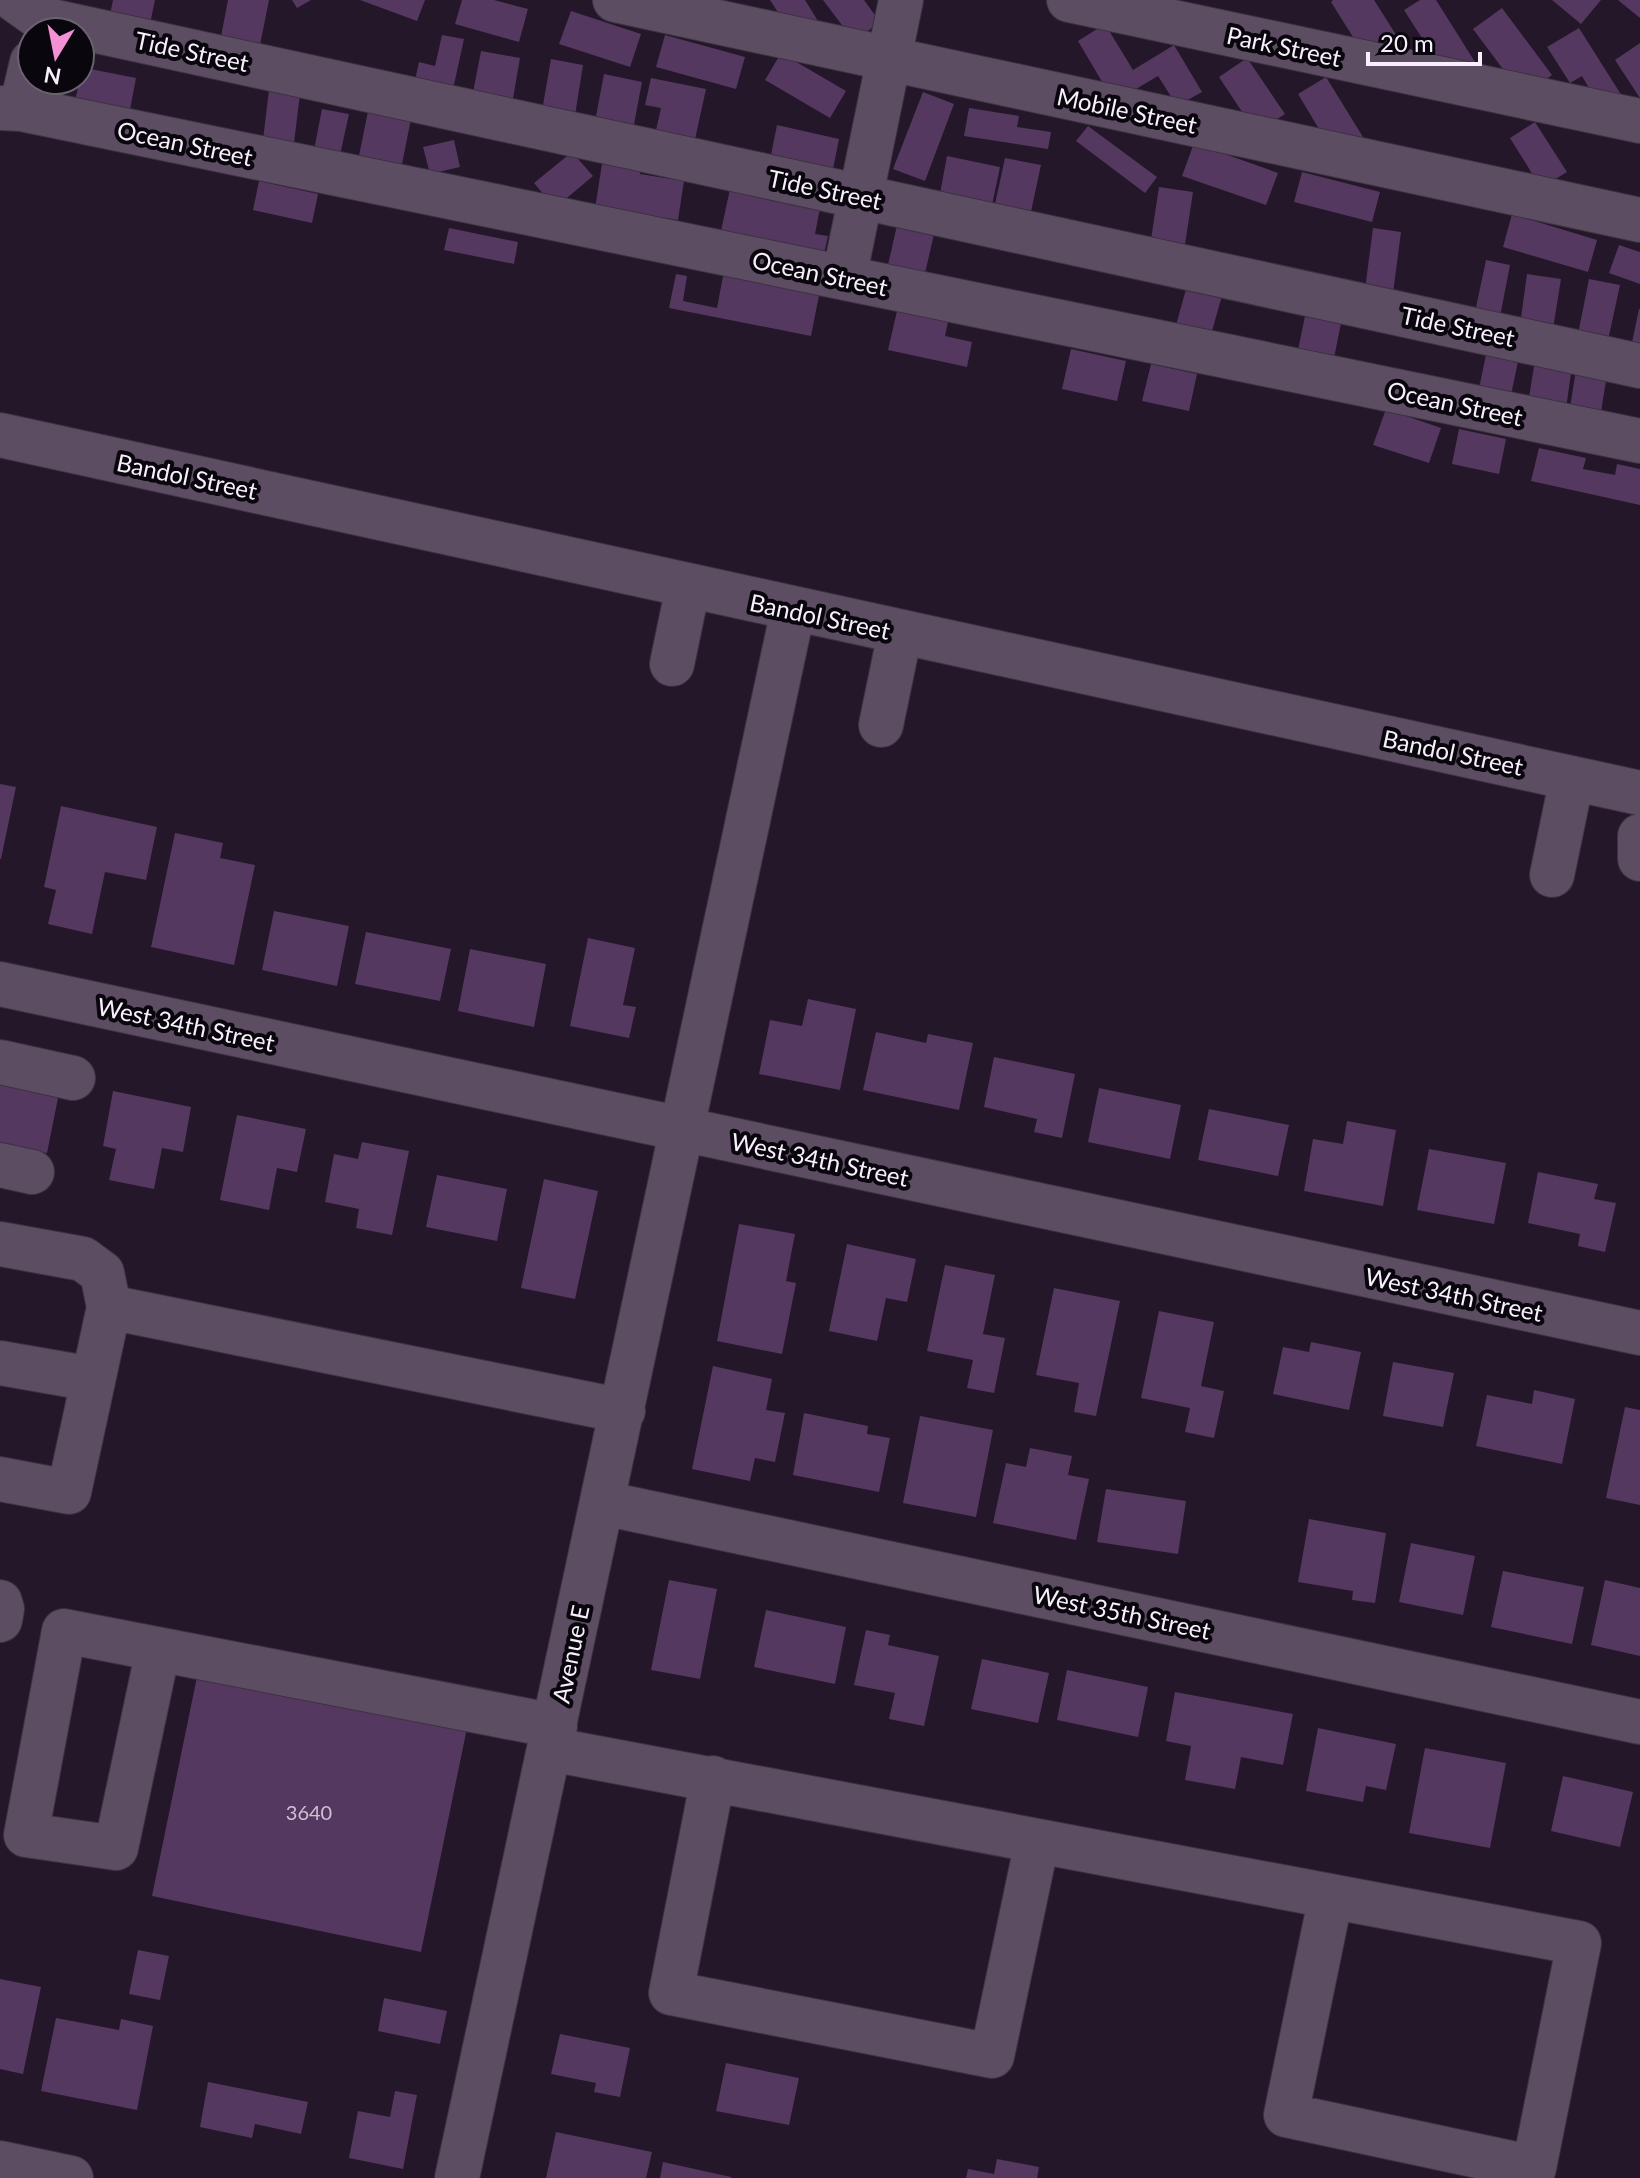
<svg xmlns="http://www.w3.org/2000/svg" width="1640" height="2178" font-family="Lato,sans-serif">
  <rect width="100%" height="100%" fill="#241729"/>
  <path fill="#54385f" d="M113,0h42l-8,38 -40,-8z
    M228,0h41l-11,55 -39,-8z
    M292,0h19l-14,8z
    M360,0h65l-8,21z
    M462,0h32l34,9 -9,33 -64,-18z
    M770,0h35l13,21 -25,15z
    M823,0h41l16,22 -26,19z
    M1333,0h41l26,41 -32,20 -37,-59z
    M1420,0h16l39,62 -27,17 -44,-69z
    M1552,0h49l-20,24z
    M1618,0h22v18z
    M1502,8l50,67 -29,21 -50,-67z
    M571,11l70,23 -11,33 -71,-23z
    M1105,24l28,46 41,-25 28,47 -25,14 -19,-30 -44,26 -36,-61z
    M1579,28l43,68 -21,13 -19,-33 -12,7 -23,-36z
    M442,35l22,4 -14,64 -38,-9 7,-32 16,4z
    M665,35l80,22 -9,32 -80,-22z
    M1640,43v55l-25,-38z
    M481,51l39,7 -10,58 -40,-8z
    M781,53l65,38 -16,27 -65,-38z
    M1247,58l38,56 -29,19 -37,-56z
    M551,59l32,6 -10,63 -33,-6z
    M80,67l56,11 -7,37 -55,-11 5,-20 -12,-4h13z
    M604,74l38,8 -11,58 -38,-8z
    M1326,77l37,60 -29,17 -36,-60z
    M651,78l55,11 -14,64 -39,-9 8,-36 -16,-3z
    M269,90l31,4 -7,57 -31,-3z
    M923,92l31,12 -29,77 -32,-12z
    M969,108l50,8 -2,11 34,5 -3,17 -84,-13z
    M322,109l27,5 -9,41 -26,-5z
    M368,111l43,8 -11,55 -43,-8z
    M1535,122l32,50 -26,16 -31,-50z
    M777,125l62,14 -6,30 -62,-14z
    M1088,126l69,51 -12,16 -69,-52z
    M454,140l6,27 -30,7 -7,-27z
    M1194,143l84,30 -12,32 -84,-29z
    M572,152l21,24 -38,32 -21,-25z
    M947,156l53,11 -9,43 -52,-11z
    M1005,158l36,7 -12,56 -36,-8z
    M602,164l38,6v4l44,7 -6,39 -50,-8 -34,3z
    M1302,172l78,20 -8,30 -78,-20z
    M259,181l59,13 -6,29 -59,-13z
    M1159,187l34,5 -9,59 -34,-5z
    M730,189l90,19 -5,26 13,2 -6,26 -103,-22z
    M1512,214l85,26 -9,32 -85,-25z
    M898,221l37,9 -13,56 -37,-8z
    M449,228l69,14 -4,22 -70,-14z
    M1373,228l28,4 -9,69 -28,-4z
    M1619,245l21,7v32l-31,-11z
    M1486,260l24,5 -11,57 -25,-5z
    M724,271l96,19 -9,46 -142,-28 7,-34 11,2 -4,25 34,7z
    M1527,274l34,5 -8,50 -33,-4z
    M1589,279l31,6 -13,60 -30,-6z
    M1188,282l35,10 -15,53 -35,-9z
    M1639,309h1v45l-10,-2z
    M897,311l51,11 -3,14 27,6 -5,25 -79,-17z
    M1306,311l36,7 -10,50 -36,-8z
    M1071,349l55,12 -9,40 -55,-12z
    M1487,350l32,7 -11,52 -32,-6z
    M1535,360l37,6 -8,57 -38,-7z
    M1151,364l46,10 -8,37 -47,-10z
    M1576,370l31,5 -8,49 -31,-4z
    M1386,409l55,19 -12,35 -56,-18z
    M1459,429l47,10 -7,35 -47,-10z
    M1539,448l47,10 -3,11 32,6 2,-11 23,5v36l-109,-24z
    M0,784l16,3 -15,72h-1z
    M61,806l96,21 -11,53 -41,-8 -13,62 -44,-10 8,-34 -12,-3z
    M175,833l48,10 -3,15 35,7 -21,100 -83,-18z
    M274,911l75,15 -12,60 -75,-16z
    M366,932l85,17 -11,52 -85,-17z
    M588,938l47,10 -12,57 13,2 -7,31 -59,-12z
    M470,949l76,15 -12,63 -76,-16z
    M808,999l48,10 -16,81 -81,-16 11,-54 32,6z
    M876,1032l50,11 2,-9 45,9 -14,67 -96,-20z
    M994,1057l81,17 -13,64 -28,-6 3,-13 -53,-12z
    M0,1082l59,11 -12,60 -47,-9z
    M1099,1088l82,17 -11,54 -82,-17z
    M113,1091l78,16 -8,45 -21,-4 -8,41 -45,-9 7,-31 -13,-3z
    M1209,1109l80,16 -11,51 -80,-16z
    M237,1115l69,14 -9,43 -20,-4 -8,42 -49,-10z
    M1347,1121l49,9 -13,76 -79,-15 9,-52 30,5z
    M362,1142l47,9 -17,84 -36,-7 3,-19 -34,-7 9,-48 24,5z
    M1429,1149l77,14 -12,61 -77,-14z
    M1538,1172l60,12 -4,15 22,4 -11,49 -27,-6 2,-12 -52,-11z
    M437,1175l70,14 -10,52 -71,-14z
    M544,1179l54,12 -23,108 -54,-11z
    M739,1224l56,10 -9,47 10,2 -14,71 -65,-13z
    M847,1244l69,15 -9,43 -21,-4 -9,43 -48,-10z
    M945,1265l50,10 -12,59 22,4 -11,55 -27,-5 6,-28 -46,-9z
    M1054,1288l66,13 -24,115 -22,-4 5,-29 -43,-8z
    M1159,1311l55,11 -13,64 23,5 -10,47 -29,-6 5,-24 -49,-10z
    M1311,1342l50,10 -12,58 -76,-16 10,-47 26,5z
    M1393,1362l61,11 -11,54 -60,-11z
    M713,1366l59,13 -6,31 19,3 -10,49 -20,-4 -5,23 -58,-12z
    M1534,1390l41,9 -13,65 -86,-18 11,-51 45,9z
    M1625,1407l15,3v95l-34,-7z
    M804,1413l64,13 -1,8 23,4 -11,54 -86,-17z
    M920,1416l73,14 -17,87 -73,-14z
    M1030,1448l42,8 -4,19 21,4 -13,61 -83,-17 13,-60 20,4z
    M1106,1489l80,12 -8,53 -81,-12z
    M1309,1519l77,14 -11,70 -23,-3 1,-9 -55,-9z
    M1411,1543l64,13 -12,59 -64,-13z
    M1503,1571l81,16 -12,57 -81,-17z
    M669,1580l48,9 -17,90 -49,-9z
    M1605,1580l35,8v68l-49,-11z
    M766,1610l80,17 -11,57 -81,-17z
    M866,1630l24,5 -2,10 51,11 -15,70 -35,-7 6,-26 -41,-8z
    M982,1659l67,14 -11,50 -67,-14z
    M1067,1670l81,17 -10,50 -81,-17z
    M198,1672l269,56 -46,224 -269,-56z
    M1175,1692l118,22 -10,51 -42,-8 -6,32 -50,-9 6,-34 -25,-5z
    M1318,1728l78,16 -10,46 -20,-4 -3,16 -57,-11z
    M1425,1748l81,15 -16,85 -81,-15z
    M1563,1776l70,16 -13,55 -69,-16z
    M138,1950l31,6 -9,44 -31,-6z
    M0,1979l41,8 -18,87 -23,-5z
    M384,1998l63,13 -7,33 -62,-13z
    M56,2018l63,12 2,-11 32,7 -16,84 -96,-19z
    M560,2034l70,14 -10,49 -26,-5 2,-9 -45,-9z
    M726,2063l73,15 -10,47 -73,-14z
    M208,2082l100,20 -7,32 -46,-10 -3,14 -52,-11z
    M395,2091l22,4 -14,74 -54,-11 9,-47 32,6z
    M556,2132l96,20 -6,26h-100z
    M997,2159l42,8 -2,11h-71l2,-9 26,5z
    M663,2162l68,15v1h-71z"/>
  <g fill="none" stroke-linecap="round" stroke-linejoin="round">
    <defs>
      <path id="minor" d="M15,0l27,19 1598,347
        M615,0l1025,220
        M1069,0l571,121
        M0,108l21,1 1619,332
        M21,109l11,-47
        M844,278l57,-278
        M0,435l1640,358
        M672,664l16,-77
        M881,725l19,-92
        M1640,836v23
        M1552,875l20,-97
        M0,984l1640,349
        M0,1062l73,16
        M0,1165l32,7
        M0,1244l83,15 19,14 7,34 -40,185 -69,-13
        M109,1307l514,104
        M0,1363l92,16
        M603,1503l1037,219
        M0,1602l2,7 -2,11
        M158,1650l-42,198 -90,-13 38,-204 491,95
        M550,1749l1029,194 -45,225 -248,-53 45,-219
        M713,1778l-42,215 321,63 45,-214
        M0,2163l71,15
        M457,2178l336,-1568"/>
    </defs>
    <use href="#minor" stroke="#3c3241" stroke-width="46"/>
    <use href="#minor" stroke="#5c4d62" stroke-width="44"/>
  </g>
  <g text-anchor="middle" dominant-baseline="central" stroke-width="8" stroke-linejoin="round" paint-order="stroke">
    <g font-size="20" fill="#cfc1d5">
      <text x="309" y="1812">3640</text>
    </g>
    <g font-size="24" fill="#f8effc" stroke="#0a060d">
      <text transform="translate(1284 46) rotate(12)">Park Street</text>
      <text transform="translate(192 51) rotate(12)">Tide Street</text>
      <text transform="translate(1127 110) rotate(12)">Mobile Street</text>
      <text transform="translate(185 143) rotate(12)">Ocean Street</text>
      <text transform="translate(825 189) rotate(12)">Tide Street</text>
      <text transform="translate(820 273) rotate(12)">Ocean Street</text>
      <text transform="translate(1458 326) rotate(12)">Tide Street</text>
      <text transform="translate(1455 403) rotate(12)">Ocean Street</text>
      <text transform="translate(187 476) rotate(12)">Bandol Street</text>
      <text transform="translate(820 616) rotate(12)">Bandol Street</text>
      <text transform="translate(1453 752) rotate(12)">Bandol Street</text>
      <text transform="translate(186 1024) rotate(12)">West 34th Street</text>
      <text transform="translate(820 1159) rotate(12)">West 34th Street</text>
      <text transform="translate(1454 1294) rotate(12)">West 34th Street</text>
      <text transform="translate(1122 1612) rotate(12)">West 35th Street</text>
      <text transform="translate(570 1654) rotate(-78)">Avenue E</text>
    </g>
  </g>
  <g transform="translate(56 56) rotate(190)"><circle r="38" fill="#0a060d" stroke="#69636d" stroke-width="2"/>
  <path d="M0-6L14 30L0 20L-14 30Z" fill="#f491d4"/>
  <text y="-12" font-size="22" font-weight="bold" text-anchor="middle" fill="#f8effc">N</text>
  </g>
  <path d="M1368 52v12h112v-12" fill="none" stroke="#f8effc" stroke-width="4"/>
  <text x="1380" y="52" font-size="24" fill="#f8effc" stroke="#0a060d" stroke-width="6" paint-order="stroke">20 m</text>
</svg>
